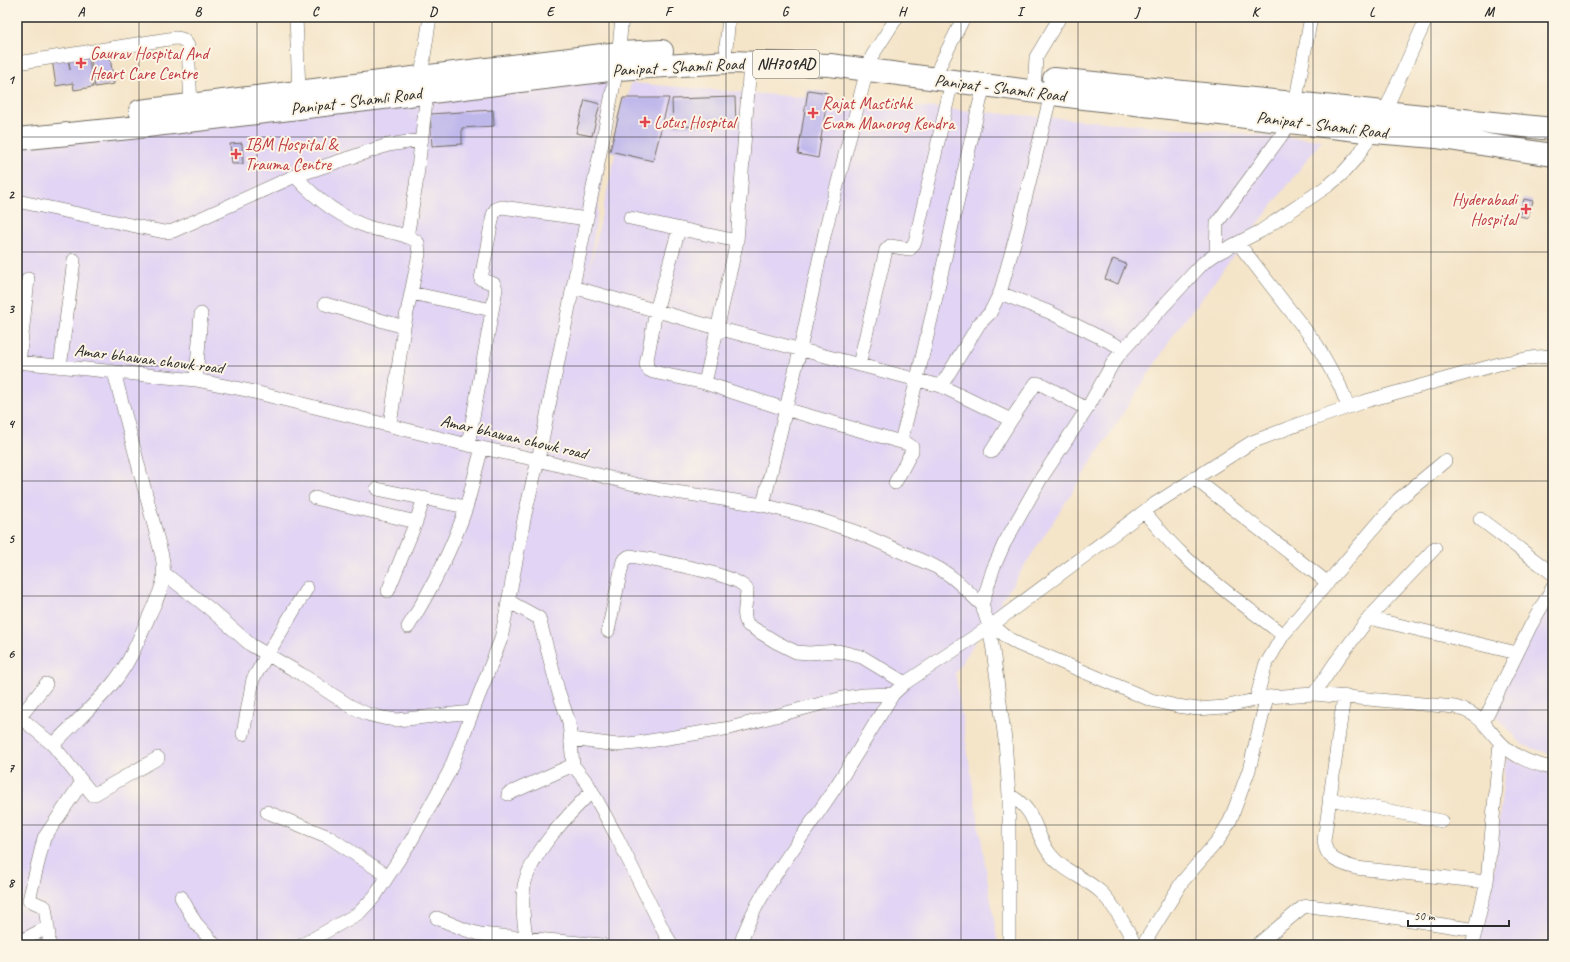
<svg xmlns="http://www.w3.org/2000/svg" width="1570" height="962" font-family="Caveat,sans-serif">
  <rect width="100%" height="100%" fill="#fcf5e5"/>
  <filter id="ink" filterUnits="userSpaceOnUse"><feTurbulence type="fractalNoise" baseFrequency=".025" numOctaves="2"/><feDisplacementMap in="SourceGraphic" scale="8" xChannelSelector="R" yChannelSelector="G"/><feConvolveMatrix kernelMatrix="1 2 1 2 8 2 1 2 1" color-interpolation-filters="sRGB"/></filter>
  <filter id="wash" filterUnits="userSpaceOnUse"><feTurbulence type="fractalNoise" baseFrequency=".012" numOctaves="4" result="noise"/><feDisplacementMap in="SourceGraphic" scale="16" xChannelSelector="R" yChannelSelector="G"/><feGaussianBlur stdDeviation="0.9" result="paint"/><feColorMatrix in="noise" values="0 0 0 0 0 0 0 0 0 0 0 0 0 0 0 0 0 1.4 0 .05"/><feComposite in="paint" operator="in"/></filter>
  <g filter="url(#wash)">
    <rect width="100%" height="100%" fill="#f4e4c8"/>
    <path fill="#e1d4f4" d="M617,69l-28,204 42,-190 691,57 -147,193 -220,340 43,272h-981v-808z
      M1553,595v160l-30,-10 -31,-34z
      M1506,758l47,15v172h-89l27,-53z"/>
    <g id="blocks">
      <path fill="#bfb8eb" d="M109,50l5,34 -19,3 -5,-34z
        M88,53l5,34 -19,3 -1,-7 -17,3 -4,-27 16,-3 2,14 -2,-14z
        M808,90l20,3 -10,65 -20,-4z
        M735,97l1,28 -63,2 -1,-28z
        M623,98h46l-16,63 -43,-10z
        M585,100l15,4 -8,32 -16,-3z
        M493,110l1,16 -32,2v16l-30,2 -2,-32z
        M242,143l1,21h-11l-2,-20z
        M1524,199l9,2 -5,17 -8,-2z
        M1113,259l13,5 -8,20 -13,-5z"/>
    </g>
  </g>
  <g filter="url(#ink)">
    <use href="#blocks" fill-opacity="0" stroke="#716c62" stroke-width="1"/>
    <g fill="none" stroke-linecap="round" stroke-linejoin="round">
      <defs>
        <path id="minor" d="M296,17l3,74
          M726,48l3,-31
          M17,63l158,-25c7,0 10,2 13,8l3,59
          M935,79l5,-14 24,-48
          M1034,92l2,-35 24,-40
          M295,176c21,23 46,42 76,52 13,4 38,5 47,15l1,11 -15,73 -14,98
          M17,201l147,31 9,-1 122,-55 93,-31 34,-5
          M630,218l107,23
          M679,229l-23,82 -10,54 3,5 4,2 52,11 80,26 123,35 4,3v4l-17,32
          M407,237l9,-52 11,-92 -6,-17 9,-59
          M1238,243l79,102 23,41 8,21
          M1216,254l1,-31 75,-102 19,-104
          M573,287l144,41 224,58 70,34
          M411,293l81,17
          M1000,293l49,19 75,37
          M325,304l79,23
          M17,362l179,18 50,10 222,55 70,15 96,24 28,6 101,15 51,13 42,14 78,34c19,9 33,25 48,39
          M19,363l9,-84
          M859,365l27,-115 4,-4 20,3 5,-7 37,-161
          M60,367l14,-107
          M196,380l5,-66
          M705,383l32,-142 13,-178
          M941,386l38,-62 11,-11 10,-20 16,-57 35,-142
          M901,441c32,-117 54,-237 83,-356
          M468,445l28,-156 -2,-5 -13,-5 12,-64 3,-6 6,-2 85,12
          M991,452l20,-32 25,-37 5,1 46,25
          M1194,478l134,105
          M377,489l89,18
          M315,498l101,24
          M763,505l37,-155 25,-118 42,-162 5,-14 25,-39
          M1144,512c12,13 23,28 37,41 31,30 67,55 102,82
          M1480,519l73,55
          M165,574l45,35 41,36 50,29 49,32 17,8 16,4 14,2 75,-8
          M388,591l28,-69 8,-24
          M508,601l31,17 19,72 11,32 4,43 15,19 29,53 47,95 8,13
          M1369,618l148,35
          M992,625l16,13 10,6 133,56 26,6 21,3 26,-2 43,-10 47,-3 141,13c33,9 32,27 55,44 13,10 28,13 43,18
          M408,627c23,-37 44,-78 58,-119 6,-20 10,-40 16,-60
          M608,631l15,-70 5,-4 3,-1c20,4 110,18 116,34 0,12 -6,25 1,35l28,17 20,10 13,1 29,-2 24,6 43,26
          M1314,694l21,-31 34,-45 66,-70
          M1344,696l-20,145c2,19 16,22 32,27l131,14
          M1256,700l9,-34 18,-31 115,-135 47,-39
          M17,713l3,4 33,28 40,50 65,-37
          M17,721l29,-37
          M1484,721l47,-96 22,-38
          M243,734l10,-55 54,-91
          M571,739l46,6 20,-2 93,-15 113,-30 21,-3 29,-1
          M53,745c20,-21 43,-41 61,-63 16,-20 26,-45 36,-68 10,-22 17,-32 12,-58l-48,-184
          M508,794l65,-29
          M1009,795c29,15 24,37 41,59 14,18 36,24 52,39 13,14 25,35 33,52
          M1329,799l113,22
          M267,812l62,25 59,39
          M181,897l14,25 20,23
          M437,918l29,12 14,4 122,11
          M17,943l31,-16
          M49,945v-9l-4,-29 -16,-7 15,-62 38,-56
          M302,945l57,-32 16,-17 36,-55 38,-69 52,-133 24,-125 13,-54 79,-391 5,-52
          M529,945c-6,-15 -8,-48 -4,-63 9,-32 44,-68 67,-91
          M740,945c16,-51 51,-91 80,-135 26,-37 49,-77 73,-116l12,-11 87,-58 158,-118 102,-65 50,-19 64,-22 133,-37 38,-7 16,-1
          M1009,945v-150l-4,-55 -12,-90 -4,-23 -7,-22 11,-36 11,-25 36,-64 47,-71 27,-48 10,-12 79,-86 13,-9 45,-23 68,-46 12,-10 17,-19 26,-43 43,-96
          M1143,945l39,-63 37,-43 11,-18 19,-51 18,-73
          M1257,945l46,-38 6,-1 57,7 110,17
          M1472,945l15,-63 13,-139"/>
        <path id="trunk" d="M1054,79l499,50
          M140,111l479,-58 43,-2
          M17,139l113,-11 278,-33 209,-26 112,-7 101,3 246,32 298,35 62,5 117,18"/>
      </defs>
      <use href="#minor" stroke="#716c62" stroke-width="14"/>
      <use href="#trunk" stroke="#716c62" stroke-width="24"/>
      <use href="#minor" stroke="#fff" stroke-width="13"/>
      <use href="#trunk" stroke="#fff" stroke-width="22"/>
    </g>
  </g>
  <path fill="none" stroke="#2b2b2b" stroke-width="1" stroke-opacity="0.55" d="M139,17v928M257,17v928M374,17v928M492,17v928M609,17v928M726,17v928M844,17v928M961,17v928M1078,17v928M1196,17v928M1313,17v928M1431,17v928M17,137h1536M17,252h1536M17,366h1536M17,481h1536M17,596h1536M17,710h1536M17,825h1536"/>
  <g fill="#e0444e" stroke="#fcf5e5" stroke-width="1.5">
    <path d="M79 57h4v4h4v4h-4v4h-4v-4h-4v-4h4z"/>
    <path d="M811 107h4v4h4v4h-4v4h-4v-4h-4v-4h4z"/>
    <path d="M643 116h4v4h4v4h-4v4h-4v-4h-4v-4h4z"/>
    <path d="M234 148h4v4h4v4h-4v4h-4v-4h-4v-4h4z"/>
    <path d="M1524 203h4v4h4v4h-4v4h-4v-4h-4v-4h4z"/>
  </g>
  <g text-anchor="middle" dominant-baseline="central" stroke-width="4" stroke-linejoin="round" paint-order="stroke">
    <rect fill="#fcf5e5" stroke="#6a6863" stroke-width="1" x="753" y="50" width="66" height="28" rx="3"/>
    <g font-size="16" font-weight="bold" fill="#2b2b2b">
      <text x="786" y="64">NH709AD</text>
    </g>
    <g font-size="17" fill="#be3a42" stroke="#fcf5e5" text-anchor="start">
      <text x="90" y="53">Gaurav Hospital And<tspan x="90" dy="20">Heart Care Centre</tspan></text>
      <text x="822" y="103">Rajat Mastishk<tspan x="822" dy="20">Evam Manorog Kendra</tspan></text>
      <text x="654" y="122">Lotus Hospital</text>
      <text x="245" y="144">IBM Hospital &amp;<tspan x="245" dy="20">Trauma Centre</tspan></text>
      <text x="1517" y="199" text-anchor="end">Hyderabadi<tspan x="1517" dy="20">Hospital</tspan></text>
    </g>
    <g font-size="17" fill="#2b2b2b" stroke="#fcf5e5">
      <text transform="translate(678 67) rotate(-3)">Panipat - Shamli Road</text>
      <text transform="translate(1000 88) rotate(7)">Panipat - Shamli Road</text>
      <text transform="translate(356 101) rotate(-7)">Panipat - Shamli Road</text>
      <text transform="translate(1322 125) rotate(7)">Panipat - Shamli Road</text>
      <text transform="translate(149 359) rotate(7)">Amar bhawan chowk road</text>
      <text transform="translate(514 437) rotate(13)">Amar bhawan chowk road</text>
    </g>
  </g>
  <rect width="1570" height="962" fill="none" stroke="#fcf5e5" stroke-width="44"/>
  <path d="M1408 920v6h101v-6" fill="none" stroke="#2b2b2b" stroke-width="2"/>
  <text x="1414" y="920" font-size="12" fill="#2b2b2b" stroke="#fcf5e5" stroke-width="3" paint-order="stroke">50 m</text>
  <rect x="22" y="22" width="1526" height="918" fill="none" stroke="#2b2b2b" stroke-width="1.5"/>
  <g font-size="13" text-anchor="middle" font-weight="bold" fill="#2b2b2b">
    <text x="81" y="16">A</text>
    <text x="198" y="16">B</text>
    <text x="315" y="16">C</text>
    <text x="433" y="16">D</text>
    <text x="550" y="16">E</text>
    <text x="668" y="16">F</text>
    <text x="785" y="16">G</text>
    <text x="902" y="16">H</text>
    <text x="1020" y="16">I</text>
    <text x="1137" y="16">J</text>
    <text x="1255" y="16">K</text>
    <text x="1372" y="16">L</text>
    <text x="1489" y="16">M</text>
    <text x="11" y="84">1</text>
    <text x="11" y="199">2</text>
    <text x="11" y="313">3</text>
    <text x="11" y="428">4</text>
    <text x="11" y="543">5</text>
    <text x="11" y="658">6</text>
    <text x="11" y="772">7</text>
    <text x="11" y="887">8</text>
  </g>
</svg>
